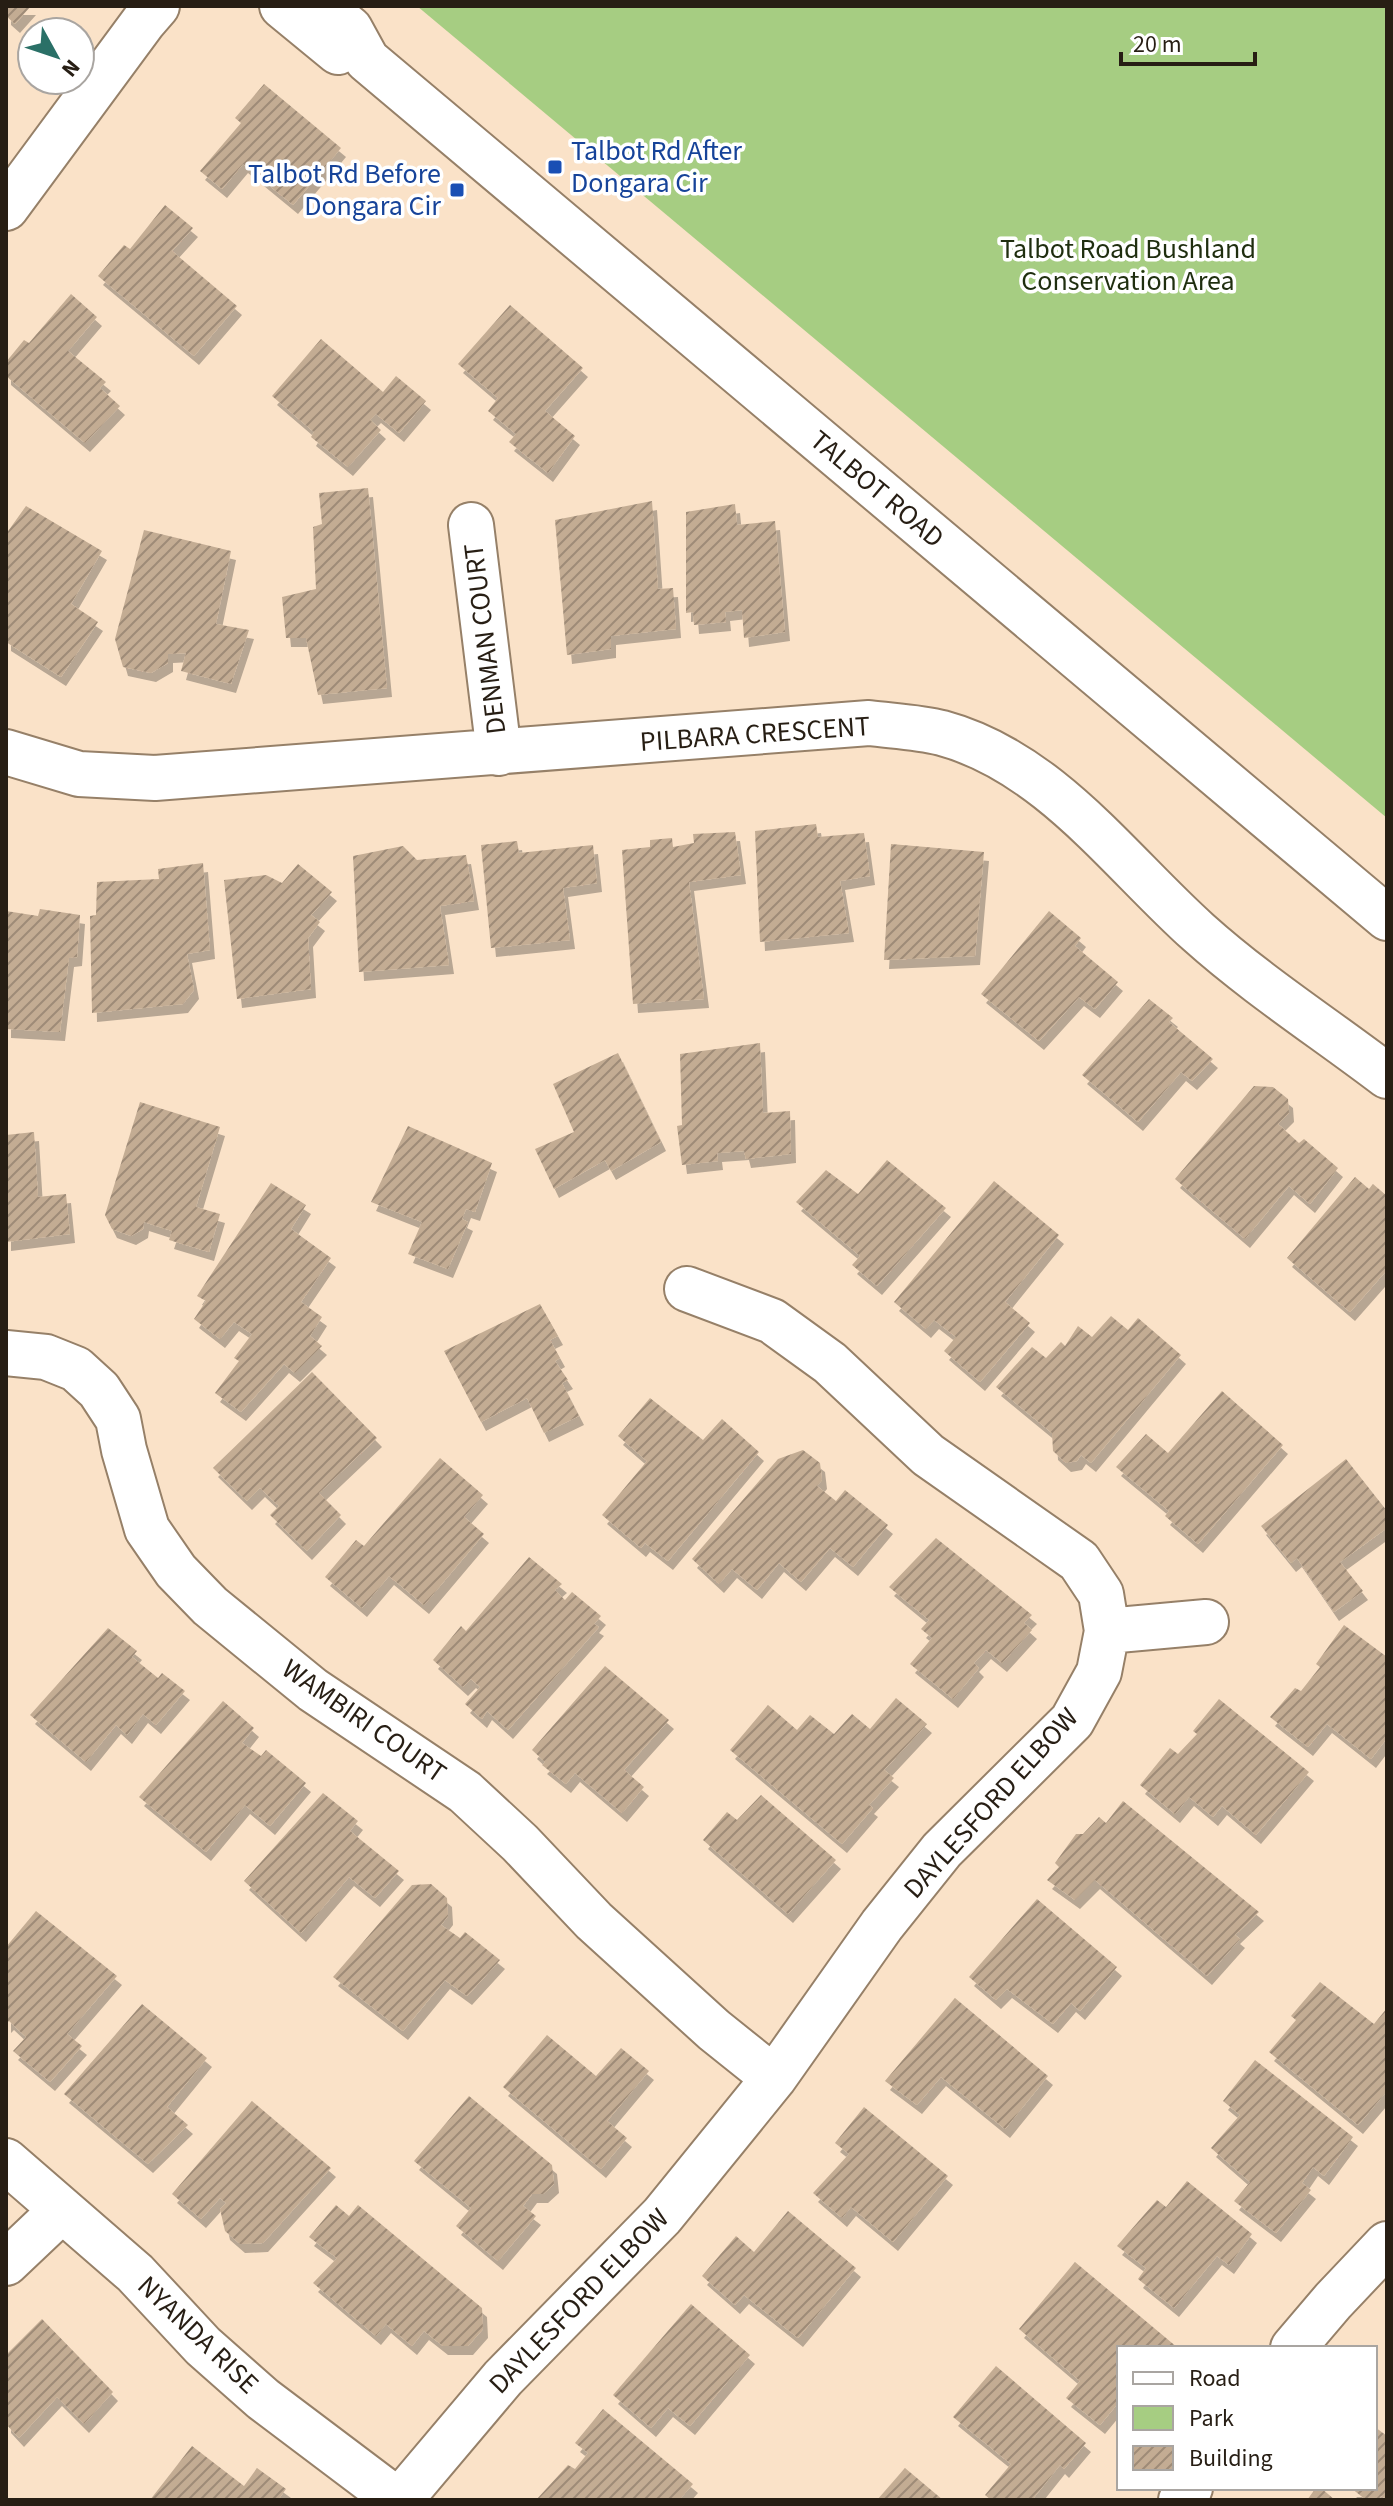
<svg xmlns="http://www.w3.org/2000/svg" width="1393" height="2506" font-family="'Source Sans 3',sans-serif">
  <defs>
    <pattern id="building-hatch" width="6" height="6" patternUnits="userSpaceOnUse" patternTransform="scale(2)"><rect width="6" height="6" fill="#c3ac93"/><path d="M-1 1l2-2M0 6l6-6M5 7l2-2" fill="none" stroke="#9e8b77"/></pattern>
    <filter id="shadow"><feDropShadow dx="5" dy="9" stdDeviation="0" flood-color="#0004"/></filter>
  </defs>
  <rect width="100%" height="100%" fill="#fae2c8"/>
  <path fill="#a6cd82" d="M417,6h970v812z"/>
  <path fill="url(#building-hatch)" filter="url(#shadow)" d="M6,6h25l-16,18 -9,-8z
    M264,84l77,64 -48,57 -50,-41 -21,25 -22,-18 41,-48 -6,-5z
    M165,205l28,23 -21,23 65,55 -43,50 -96,-80 26,-31 6,4z
    M71,294l26,23 -29,34 38,31 -6,6 20,18 -35,37 -79,-67v-14l18,-22 5,3z
    M510,305l73,63 -38,43 30,25 -27,37 -39,-31 7,-8 -28,-23 10,-13 -40,-34z
    M321,339l62,53 13,-16 30,25 -27,32 -23,-19 -6,6 11,10 -33,37 -37,-30 3,-5 -42,-36z
    M368,488l19,200 -69,7 -12,-57h-20l-4,-41 34,-8 -3,-62 9,-3 -3,-31z
    M652,501l6,88 15,-1 3,41 -65,7v13l-44,6 -12,-135z
    M735,504l2,21 38,-4 10,111 -41,6 -2,-28 -17,2 1,10 -32,3 -1,-13 -7,1v-101z
    M26,506l76,45 -31,53 27,18 -37,55 -55,-35v-108z
    M144,530l87,21 -15,73 33,6 -18,54 -50,-13 5,-18 -18,1v9l-17,10 -28,-6 -8,-28z
    M816,824l2,13 46,-4 6,43 -30,5 9,52 -89,9 -5,-111z
    M735,832l6,43 -52,7 15,117 -71,5 -11,-154 28,-3v-7l22,-2 1,9 21,-4 -1,-9z
    M517,841l2,12 74,-8 4,38 -34,5 7,52 -79,8 -10,-103z
    M891,844l93,8 -9,104 -91,4z
    M403,846l14,14 49,-5 8,46 -34,5 9,59 -90,7 -6,-116z
    M203,863l7,87 -23,4 7,36 -11,14 -91,9 -2,-97 6,-1 1,-33 62,-3 -1,-10z
    M298,864l34,28 -21,23 9,7 -12,16 3,51 -74,10 -13,-119 42,-5 16,8z
    M40,909l40,6 -3,42 -8,1 -9,74 -54,-3v-118l32,5z
    M1049,911l32,27 -6,8 43,36 -23,27 -16,-12 -40,44 -58,-47z
    M1149,999l24,19 -4,4 44,37 -21,22 -11,-9 -43,50 -56,-47z
    M760,1043l3,70 27,-2 1,43 -45,5 -2,-8 -27,2 1,8 -36,4 -5,-39 5,-1 -2,-71z
    M618,1053l43,89 -50,29 -6,-11 -51,29 -19,-40 39,-17 -21,-48z
    M1254,1086l19,1 15,12 1,14 -11,11 21,19 5,-4 34,29 -28,36 -21,-18 -44,53 -70,-60z
    M140,1102l80,25 -24,80 24,7 -11,38 -40,-12 3,-9 -28,-9 -1,7 -12,7 -19,-7 -7,-14z
    M408,1126l84,37 -17,49 -9,-3 -4,10 6,3 -20,47 -40,-15 14,-32 -51,-20z
    M34,1132l4,65 28,-3 4,40 -64,8v-107z
    M887,1160l59,48 -69,78 -25,-21 8,-9 -64,-54 30,-32 32,24z
    M1355,1177l14,12 4,-5 14,12v74l-37,42 -63,-54z
    M994,1181l65,54 -54,67 25,21 -50,59 -36,-31 12,-14 -22,-17 -8,9 -32,-27z
    M271,1183l35,22 -15,24 40,29 -30,44 21,15 -12,19 12,10 -27,27 -11,-9 -43,48 -26,-19 24,-32 -5,-3 18,-24 -18,-12 -14,17 -26,-20 12,-18 -9,-5z
    M540,1304l18,32 -8,4 10,18 -5,3 13,19 -6,3 17,33 -35,17 -17,-35 -46,24 -37,-71z
    M1111,1316l17,14 10,-12 43,37 -90,108 -10,-8 -4,6 -11,2 -13,-12 -1,-18 -56,-46 36,-40 14,11 15,-16 4,4 13,-20 14,11z
    M312,1372l65,66 -58,55 22,22 -34,36 -37,-36 9,-9 -19,-18 -13,13 -34,-33z
    M1222,1391l61,54 -85,99 -33,-28 4,-5 -53,-44 30,-33 22,19z
    M650,1398l53,42 19,-21 37,33 -91,109 -23,-18 -4,5 -39,-33 45,-54 -29,-25z
    M803,1450l17,13 2,17 -5,6 19,15 9,-11 43,35 -35,42 -23,-19 -29,34 -22,-19 -22,27 -25,-21 -13,15 -27,-25 86,-100z
    M440,1458l43,37 -19,22 20,17 -60,71 -35,-29 -27,32 -37,-31 31,-37 8,6z
    M1346,1459l41,52v17l-47,34 23,29 -29,21 -37,-54 -6,5 -30,-37z
    M936,1538l96,77 -8,8 8,7 -30,33 -16,-13 -12,13 5,5 -26,31 -43,-35 22,-26 -11,-9 8,-9 -40,-33z
    M529,1557l33,27 -7,6 10,10 7,-8 29,24 -7,8 5,3 -91,103 -21,-19 -5,8 -17,-15 15,-17 -9,-8 -8,8 -30,-27 28,-34 5,5z
    M1344,1625l43,32v81l-16,21 -44,-35 -19,23 -38,-30 25,-29 6,3 19,-24 -4,-3z
    M108,1628l29,23 -5,6 26,21 4,-5 23,18 -29,34 -13,-11 -16,21 -11,-10 -30,37 -56,-47z
    M605,1666l64,54 -45,50 20,17 -22,26 -47,-40 -9,11 -24,-19 3,-3 -13,-12z
    M896,1698l31,26 -43,46 10,8 -25,27 4,3 -31,36 -112,-94 38,-45 29,25 13,-15 24,19 18,-20 18,15z
    M1219,1699l90,73 -53,63 -34,-29 -9,11 -24,-20 -14,17 -35,-29 30,-37 8,6 19,-20 -4,-3z
    M223,1701l31,27 -12,15 19,13 5,-6 40,33 -36,43 -25,-21 -39,47 -67,-55z
    M323,1793l35,28 -8,10 49,40 -24,27 -26,-21 -48,56 -57,-52z
    M761,1795l75,65 -48,54 -85,-74 24,-28 10,8z
    M1123,1801l136,111 -24,23 5,4 -33,37 -112,-96 -20,20 -28,-20 12,-13 -4,-4 21,-29h7l16,-17 7,6z
    M431,1884l16,14 1,18 -7,9 19,13 5,-6 35,28 -33,36 -22,-16 -42,51 -70,-54 79,-92z
    M1037,1899l80,68 -37,44 -9,-8 -18,21 -46,-35 -11,11 -27,-23z
    M36,1911l81,65 -50,58 15,12 -32,36 -37,-31 13,-14 -17,-16 -3,3v-77z
    M1320,1982l54,42 13,-16v83l-29,34 -89,-73 27,-32 -5,-4z
    M955,1998l93,78 -43,53 -64,-52 -24,28 -32,-24z
    M142,2004l65,54 -40,49 21,18 -40,39 -84,-70z
    M547,2035l49,41 25,-28 28,23 -42,50 20,17 -26,31 -98,-82z
    M1255,2060l98,77 -29,39 -11,-9 -11,16 9,7 -35,43 -42,-32 16,-19 -39,-34 29,-33 -17,-14z
    M469,2096l83,69 2,19 -11,10h-11l-9,12 13,10 -38,45 -42,-35 15,-18 -57,-47z
    M252,2101l79,67 -68,75 -23,1 -15,-13 -5,-22 6,-6 -6,-5 -19,21 -29,-25z
    M864,2107l84,69 -55,66 -42,-35 -9,11 -29,-25 36,-39 -14,-11z
    M1187,2181l65,53 -23,31 -12,-9 -43,52 -36,-29 8,-11 -29,-22 40,-46 9,7z
    M336,2205l13,11 9,-11 124,103 1,21 -15,17h-25l-19,-15 -12,15 -26,-22 -10,12 -63,-53 24,-25 -28,-21z
    M788,2211l68,57 -58,70 -54,-43 -9,10 -33,-29 34,-40 18,16z
    M1075,2262l103,86h-59v54l-19,23 -34,-27 14,-17 -61,-52z
    M691,2304l59,51 -60,71 -22,-18 -17,20 -38,-33z
    M42,2319l71,73 -29,32 -27,-27 -38,41 -13,-14v-69z
    M996,2366l90,77 -22,26 -4,-4 -28,35h-41l-6,-5 26,-31 -58,-47z
    M603,2409l90,75 -14,16h-143l32,-35 7,4 13,-16 -13,-10z
    M1375,2427l12,9v63l-6,-3 -3,4h-12l-15,-12h24z
    M192,2446l52,40 13,-18 29,21 -8,11h-128z
    M905,2468l38,32h-66z
    M1316,2488h5l14,12h-28z"/>
  <g fill="none" stroke-linecap="round" stroke-linejoin="round">
    <defs>
      <path id="street" d="M471,525l28,228
        M6,752l73,22 76,4 714,-55c24,3 50,4 73,10 107,29 177,128 256,199 59,53 126,96 189,144
        M6,1353l40,4 30,12 23,21 19,29 6,31 23,79 29,42 34,35 103,84 152,102 55,51 74,78 120,109 60,48
        M1107,1631l99,-9
        M6,2161l129,112 68,73 60,53 134,101
        M6,2263l56,-53
        M1293,2348l40,-47 54,-57
        M400,2500l103,-122 159,-162 112,-138 108,-153 60,-75 130,-129 27,-49 8,-41 -6,-37 -22,-33 -151,-106 -98,-92 -58,-42 -85,-32
        M1181,2500l9,-12"/>
      <path id="secondary" d="M282,6l56,46
        M322,6l28,23 17,31 1020,858
        M6,208l138,-187 13,-15"/>
    </defs>
    <use href="#street" stroke="#968068" stroke-width="48"/>
    <use href="#secondary" stroke="#968068" stroke-width="48"/>
    <use href="#street" stroke="#fff" stroke-width="44"/>
    <use href="#secondary" stroke="#fff" stroke-width="44"/>
  </g>
  <g fill="#1a4fb4" stroke="#fff" stroke-width="3">
    <rect x="547" y="159" width="16" height="16" rx="4"/>
    <rect x="449" y="182" width="16" height="16" rx="4"/>
  </g>
  <g text-anchor="middle" dominant-baseline="central" stroke-width="7" stroke-linejoin="round" paint-order="stroke">
    <g font-size="28" fill="#164399" stroke="#fff" text-anchor="start">
      <text x="571" y="151">Talbot Rd After<tspan x="571" dy="32">Dongara Cir</tspan></text>
      <text x="441" y="174" text-anchor="end">Talbot Rd Before<tspan x="441" dy="32">Dongara Cir</tspan></text>
    </g>
    <g font-size="28" fill="#1f2e0f" stroke="#fff">
      <text x="1128" y="249">Talbot Road Bushland<tspan x="1128" dy="32">Conservation Area</tspan></text>
    </g>
    <g font-size="28" fill="#271e14" stroke="#fff">
      <text transform="translate(877 489) rotate(40)">TALBOT ROAD</text>
      <text transform="translate(485 639) rotate(-97)">DENMAN COURT</text>
      <text transform="translate(755 734) rotate(-4)">PILBARA CRESCENT</text>
      <text transform="translate(364 1721) rotate(35)">WAMBIRI COURT</text>
      <text transform="translate(991 1803) rotate(-48)">DAYLESFORD ELBOW</text>
      <text transform="translate(579 2301) rotate(-46)">DAYLESFORD ELBOW</text>
      <text transform="translate(198 2335) rotate(44)">NYANDA RISE</text>
    </g>
  </g>
  <rect width="1393" height="2506" fill="none" stroke="#271e14" stroke-width="16"/>
  <rect x="1117" y="2346" width="260" height="144" fill="#ffffff" stroke="#a9a5a1" stroke-width="2"/>
  <rect x="1133" y="2372" width="40" height="12" fill="#ffffff" stroke="#a9a5a1" stroke-width="2"/>
  <text x="1189" y="2386" font-size="24" fill="#271e14">Road</text>
  <rect x="1133" y="2406" width="40" height="24" fill="#a6cd82" stroke="#a9a5a1" stroke-width="2"/>
  <text x="1189" y="2426" font-size="24" fill="#271e14">Park</text>
  <rect x="1133" y="2446" width="40" height="24" fill="url(#building-hatch)" stroke="#a9a5a1" stroke-width="2"/>
  <text x="1189" y="2466" font-size="24" fill="#271e14">Building</text>
  <g transform="translate(56 56) rotate(130)"><circle r="38" fill="#ffffff" stroke="#a9a5a1" stroke-width="2"/>
  <path d="M0-6L14 30L0 20L-14 30Z" fill="#2a7067"/>
  <text y="-12" font-size="22" font-weight="bold" text-anchor="middle" fill="#271e14">N</text>
  </g>
  <path d="M1121 52v12h134v-12" fill="none" stroke="#271e14" stroke-width="4"/>
  <text x="1133" y="52" font-size="24" fill="#271e14" stroke="#ffffff" stroke-width="6" paint-order="stroke">20 m</text>
</svg>
